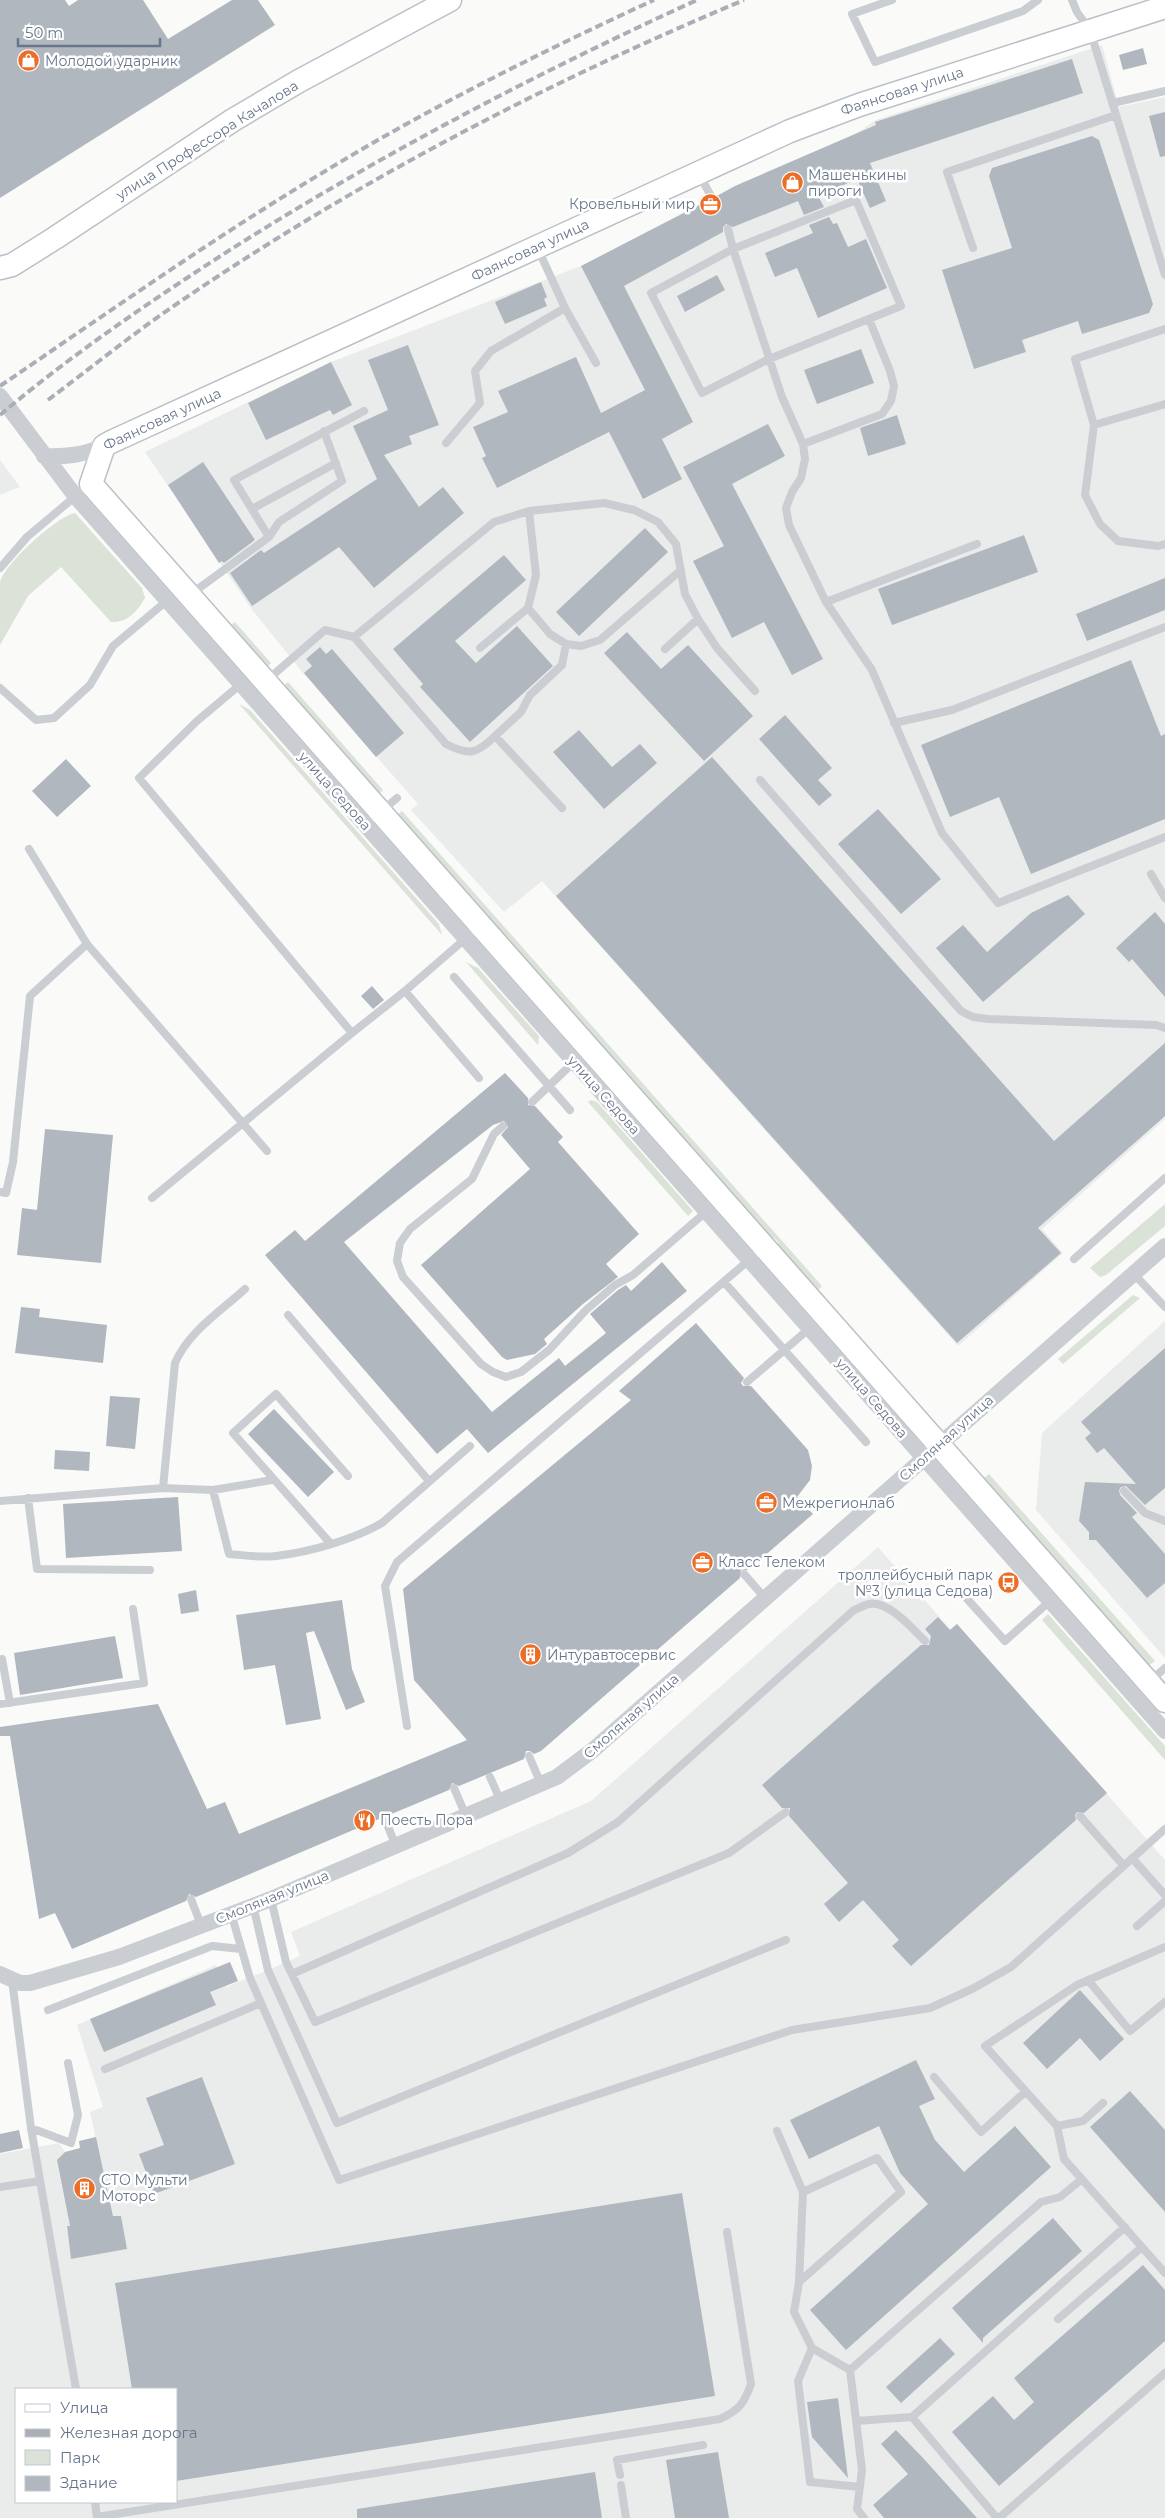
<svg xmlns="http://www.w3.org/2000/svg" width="1165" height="2518" font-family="Montserrat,sans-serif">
  <rect width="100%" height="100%" fill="#fafaf8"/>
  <path fill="#eaeceb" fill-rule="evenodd" d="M1102,45l17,62 46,-10v1022l-123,110 21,24 -105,93 -416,-465 -38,31 -93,-102 7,-6 -115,-131 -53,-66 -105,-155 186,-90 250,-96 154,-80 122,-53 19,-13z
    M0,460l20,27 -20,8z
    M1165,1321v337l-129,-148 6,-77z
    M878,1547l72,82 7,-5 208,236v658h-1165v-364l59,-11 6,9 -8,9 13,65h-3l4,33 55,-10 -5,-33h-8l-23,-104 13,-5 -26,-82 139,-60 10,22 42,-17 32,-14 -9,-24 300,-131zM16,2389h160v113h-160z"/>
  <path fill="#dbe2d8" d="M75,513l67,75 3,10c-8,14 -18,25 -34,24l-50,-55 -33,29 -28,49c0,-20 0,-42 0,-62 3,-18 57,-67 75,-70z
    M235,622l36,41 -4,5 -37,-42z
    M288,682l95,108 -4,4 -96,-108z
    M239,704l11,6 189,214 3,11z
    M402,811l420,475 -4,4 -41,-45 2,-2 -6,-6 -2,1 -368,-416 1,-2 -7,-5z
    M466,962l12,6 61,68 -1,9z
    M591,1100l6,2 96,109 -5,5 -100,-114z
    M1165,1204v22l-59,49 -6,2 -10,-9z
    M1133,1295l7,3 -77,66 -5,-5z
    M989,1474l166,187 -7,5 -165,-187z
    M1048,1614l117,132v14l-123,-140z"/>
  <path fill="#b0b7bf" d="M0,0h65l4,6 9,-6h65l25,39 64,-39h26l17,25 -275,173z
    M1143,48l4,16 -24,6 -4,-15z
    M1072,59l11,34 -213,70 16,38 -16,7 -13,-29 -39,17 6,11 -20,8 -6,-14 -65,26 -7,-3 -3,3v5l-99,54 69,136 -31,17 20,40 -39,20 -34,-67 -112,56 -15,-30 4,-2 -13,-29 35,-15 -10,-21 78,-34 25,56 44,-23 -64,-124 126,-65 7,2 3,-7 18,-10 141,-61 -1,-3z
    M1165,112v44l-5,1 -11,-41z
    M1092,136l7,4 54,164 -4,9 -67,21 -4,-13 -56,19 4,12 -52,17 -32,-99 70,-22 -23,-72 3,-8z
    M829,217l4,7 4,-1 11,24 18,-8 21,49 -69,30 -21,-50 -22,9 -10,-24 48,-20 -4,-8z
    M717,275l8,15 -40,22 -8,-16z
    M541,282l6,15 -3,2 3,7 -42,18 -10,-22z
    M408,345l31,80 -30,11 3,8 -28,11 35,52 24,-20 21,26 -90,75 -35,-41 -87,59 -22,-33 31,-23 3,3 113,-74 -24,-53 35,-16 -20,-50z
    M861,349l13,34 -57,21 -13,-34z
    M331,362l21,43 -19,10 -3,-5 -64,30 -18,-37z
    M897,415l9,29 -38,12 -8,-28z
    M768,424l17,32 -53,28 91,175 -31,16 -28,-53 -32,16 -39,-77 31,-15 -41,-79z
    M203,462l52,78 -31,23 -2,-2 -3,2 -51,-78z
    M645,528l23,24 -89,84 -23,-24z
    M1024,535l14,37 -146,53 -14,-36z
    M504,555l22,25 -71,61 21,22 41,-37 36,40 -83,76 -50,-55 3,-3 -30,-35z
    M1165,578v32l-78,31 -11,-27z
    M627,632l34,37 27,-24 65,71 -49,45 -100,-108z
    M320,647l6,7 6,-5 72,84 -28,24 -72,-84 8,-7 -6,-7z
    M1131,660l30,76 4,-2v85l-134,55 -32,-77 -49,20 -29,-72z
    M785,715l47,53 -14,12 14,15 -13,11 -60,-67z
    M579,730l33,37 28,-23 17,19 -53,46 -51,-57z
    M712,757l342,384 111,-98v73l-127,112 23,25 -104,90 -401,-447z
    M66,759l25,27 -34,31 -25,-26z
    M878,809l63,70 -40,35 -63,-70z
    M1068,895l17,19 -102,88 -47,-54 27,-23 24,27 44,-39z
    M1155,912l10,12v73l-33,-38 -3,3 -13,-14z
    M372,986l12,14 -11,9 -12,-13z
    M505,1073l23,25v7l7,1 28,31 -5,5 81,92 -33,30 12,13 -35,27 -39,35 3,5 -12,10 -28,6 -5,-3 -81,-92 109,-96 -29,-34 7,-8 -4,-6 -11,4 -149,117 148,170 67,-54 6,8 41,-33 -16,-19 28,-24 8,-5 5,6 31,-29 25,29 -199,162 -21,-24 -30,25 -172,-199 30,-25 10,11z
    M45,1129l68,6 -12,128 -84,-8 5,-47 15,2z
    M21,1307l19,2 -1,8 68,8 -4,38 -88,-10z
    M696,1323l48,55 -3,5 2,3h8l57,64 4,16 -2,14 -13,17 16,17 -65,56h-7l-1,8 -199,173 -7,3 -4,-3h-4l-2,8 -65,27 -7,-3 -3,7 -60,25 -4,-3h-4l-2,7 -183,78 -7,-3 -3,7 -114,48 -17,-36 -16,6 -29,-183h-10v-9l158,-23 49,105 18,-7 14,32 228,-94 -53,-60 -11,-91 228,-189 -12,-9z
    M1165,1348v140l-20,17 -19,-19 -5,1 -2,3 1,5 17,18 -5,4 33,37v29l-18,15 -51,-58h-7v-8l-10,-11 6,-39 51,2 -32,-36 -7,5 -12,-15 6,-5 -10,-11z
    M110,1396l30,2 -5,51 -29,-3z
    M274,1409l60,63 -26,25 -60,-63z
    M55,1450l35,2 -1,19 -35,-2z
    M178,1497l4,54 -116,7 -3,-54z
    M196,1590l3,21 -18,3 -3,-20z
    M342,1600l10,69 13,33 -19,8 -32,-79 -8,2 15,86 -35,6 -11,-60 -31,5 -8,-55z
    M938,1617l12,13 7,-6 150,169 -23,20 -7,-1 -2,3 1,5 -165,146 -19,-20 7,-6 -36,-40 -24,22 -15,-18 24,-21 -59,-67 1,-8h-8l-20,-23 159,-140h8l2,-9 -6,-7z
    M115,1636l8,42 -103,17 -6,-42z
    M230,1962l8,19 -28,11 6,13 -112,47 -14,-33z
    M1080,1990l44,49 -24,22 -20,-23 -33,31 -24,-26z
    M916,2060l19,39 -16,7 16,34 29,32 51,-46 36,41 -205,183 -36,-40 118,-106 -28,-31 -21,-47 -70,33 -19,-39z
    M202,2077l33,87 -81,30 -15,-40 25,-9 -18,-47z
    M1130,2091l35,39v82l-75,-85z
    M19,2130l4,18 -23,5v-19z
    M96,2137l17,79h8l6,33 -56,10 -4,-33h3l-13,-66 8,-8 15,-4 -1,-7z
    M682,2193l33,203 -539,85v-92h-44l-17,-106z
    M1053,2218l29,33 -99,87v5l-31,-35z
    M1143,2265l22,25v51l-166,145 -47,-54 41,-36 21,24 20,-18 -20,-24z
    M940,2338l15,16 -54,49 -15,-16z
    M838,2398l10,80 -36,-41 -5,-35z
    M896,2430l28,29 53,59h-93l-11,-13 35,-31 -27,-30z
    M718,2452l11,66h-54l-9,-58z
    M595,2472l7,46h-245v-9z"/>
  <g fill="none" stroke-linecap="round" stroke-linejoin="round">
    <defs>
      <path id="secondary" d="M1165,7l-306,98 -69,26 -679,311 -7,4 -13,38 1074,1217
        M0,268l12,-3 43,-27 178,-118 66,-39 151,-81"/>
    </defs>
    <use href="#secondary" stroke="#bcc0c6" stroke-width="25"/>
    <path stroke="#cacdd1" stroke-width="8" d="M892,0l-40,14 23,48 148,-51 15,-11
      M1072,0l5,12 13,18 75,245
      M1113,103l52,-12
      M699,174l13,24
      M856,200l45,106 -132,53 -67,34 -51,-100 82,-44z
      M728,229l5,20 49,148 21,47 2,15 -4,19 -9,14 -6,16 3,17 37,77 46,68 70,163 56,70 167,-66
      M973,248l-26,-76 169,-57
      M538,249l27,59 31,55
      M1165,329l-90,30 19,66 -9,70 15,29 18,17 40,5 7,-2
      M1094,425l71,-21
      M446,443l34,-40 -5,-32 16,-20 74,-43
      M803,444l79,-30 9,-13 3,-15 -4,-15 -21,-52
      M252,509l84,-46
      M529,511l7,64 -8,33 22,26 16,10 15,2 19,-6 81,-70
      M269,537l-35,-57 130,-69
      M0,568l27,-31 63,-53
      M191,594l78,-57 10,-15 63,-41 -18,-50
      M826,602l151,-58
      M354,637l92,107c23,12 31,10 49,-8l67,72
      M480,648l48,-40
      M665,649l33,-30
      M266,681l59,-51 29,7 140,-115 35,-11 75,-8 30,7 24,12 18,22 9,50 13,25 19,29 38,43
      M241,684l-44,37 -58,57 213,255
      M0,688l36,32 18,-2 36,-33 23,-39 56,-47
      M894,723l58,-13 213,-83
      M495,736l26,-24 9,-17 32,-30 4,-21
      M760,780l201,231 12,6 15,2 168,6 9,3
      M365,825l32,-27
      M29,849l58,95
      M1151,874l14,24
      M454,977l116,133
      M405,991l74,87
      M532,1102l43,-41
      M503,1126l-9,8 -22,45 -62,50 -10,14 -3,18 6,16 78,87 12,8 13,5 15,-5 28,-22 37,-40 29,-25 18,-10 74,-64
      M0,1192l6,1 7,-31 17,-166 57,-52 180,207
      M152,1198l200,-165 53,-42 75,-65
      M1074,1259l91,-81
      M1133,1273l32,34
      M724,1282l142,160
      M288,1315l141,166
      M747,1382l63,-54
      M163,1488l12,-125c13,-31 46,-52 70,-74
      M213,1490l16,64c15,1 32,4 47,2 34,-4 76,-16 106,-33l88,-77
      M1124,1491l21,22 20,8
      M28,1498l9,71 113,1
      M0,1501l163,-13 50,2 59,-10
      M331,1544l-98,-111 43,-39 72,82
      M744,1574l21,24
      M960,1591l45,50 45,-40
      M2,1659l8,44
      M1150,1681l15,-13
      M0,1704l144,-21 -11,-74
      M407,1726l-22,-140 12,-24 366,-314
      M529,1756l12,28
      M490,1777l11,25
      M454,1788l12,28
      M1080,1816l44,50
      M384,1817l12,29
      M1132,1858l33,37
      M191,1899l10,26
      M271,1899l15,63 29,60 414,-169 57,-41
      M253,1905l15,65 69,153 449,-183
      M231,1913l19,65 89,202 453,-150 138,-22 42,-19 39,-22 154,-138
      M1137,1926l28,-25
      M1165,1947l-88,38 -92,61 72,80 7,33 101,114
      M292,1974l276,-121 50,-31 236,-212c5,-2 10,-5 15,-6 19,-4 44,25 56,37
      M12,1980l19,148 45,261
      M1088,1980l42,51 35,-29
      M48,2010l164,-64 29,3
      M105,2069l156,-66
      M934,2077l47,55 44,-40
      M1057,2126l26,-5 20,-18
      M31,2128l40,15 7,-28 -10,-52
      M777,2131l26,61 -4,90 -5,30 18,36 38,22
      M0,2187l40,-6
      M799,2282l102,-90 -24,-34 -74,34
      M1058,2319l84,-72
      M812,2348l-14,33 12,101 50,5
      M912,2417l85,101
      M856,2421l56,-4 213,-190
      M620,2475l-3,-15 86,-15
      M621,2485l5,33
      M95,2502l2,16
      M97,2517l623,-98c19,-9 24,-15 31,-35l-24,-152
      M864,2518l-7,-9 5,-39 -12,-100 191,-168 19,-5 22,-18
      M999,2518l166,-145"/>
    <path stroke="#cacdd1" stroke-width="16" d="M0,396l76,101 1089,1234
      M44,456c22,1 39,-1 60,-10
      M0,1974l20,9h10l89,-26 152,-58 286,-122 36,-27 572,-504"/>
    <use href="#secondary" stroke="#fff" stroke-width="22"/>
    <path stroke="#aaafb6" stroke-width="4" stroke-dasharray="8 4" stroke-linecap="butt" d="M0,386c106,-72 212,-147 322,-213 107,-65 219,-121 332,-173
      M48,400c44,-33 87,-68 133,-99 176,-120 367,-219 563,-301
      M0,415c70,-59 145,-110 222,-160 152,-97 311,-180 475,-255"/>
  </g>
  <defs>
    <symbol id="shop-disc" viewBox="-11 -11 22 22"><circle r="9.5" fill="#ec6d26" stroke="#fff"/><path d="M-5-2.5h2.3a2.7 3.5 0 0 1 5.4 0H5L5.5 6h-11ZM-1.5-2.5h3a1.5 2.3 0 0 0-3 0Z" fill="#fff"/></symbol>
    <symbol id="office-disc" viewBox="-11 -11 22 22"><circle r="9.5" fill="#ec6d26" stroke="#fff"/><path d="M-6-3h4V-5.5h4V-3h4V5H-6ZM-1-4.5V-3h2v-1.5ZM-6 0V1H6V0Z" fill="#fff"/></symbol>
    <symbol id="bus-disc" viewBox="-11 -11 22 22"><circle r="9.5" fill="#ec6d26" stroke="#fff"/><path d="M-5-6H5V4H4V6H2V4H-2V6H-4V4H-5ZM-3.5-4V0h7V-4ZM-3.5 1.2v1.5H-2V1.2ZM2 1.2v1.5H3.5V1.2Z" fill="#fff"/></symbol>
    <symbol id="building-disc" viewBox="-11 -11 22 22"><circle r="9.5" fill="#ec6d26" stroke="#fff"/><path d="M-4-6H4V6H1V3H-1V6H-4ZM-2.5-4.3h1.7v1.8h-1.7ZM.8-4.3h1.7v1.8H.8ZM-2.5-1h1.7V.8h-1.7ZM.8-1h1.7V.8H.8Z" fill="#fff"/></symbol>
    <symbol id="restaurant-disc" viewBox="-11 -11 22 22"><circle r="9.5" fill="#ec6d26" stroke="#fff"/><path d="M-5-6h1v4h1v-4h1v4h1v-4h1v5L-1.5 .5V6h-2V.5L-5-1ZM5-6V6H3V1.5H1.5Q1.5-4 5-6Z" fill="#fff"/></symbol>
  </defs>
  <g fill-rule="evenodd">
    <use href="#shop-disc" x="16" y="48" width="25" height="25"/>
    <use href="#shop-disc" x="780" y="170" width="25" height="25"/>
    <use href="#office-disc" x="698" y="192" width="25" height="25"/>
    <use href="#office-disc" x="754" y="1490" width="25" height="25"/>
    <use href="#office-disc" x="690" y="1550" width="25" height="25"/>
    <use href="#bus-disc" x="996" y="1570" width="25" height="25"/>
    <use href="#building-disc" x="518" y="1642" width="25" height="25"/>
    <use href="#restaurant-disc" x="352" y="1808" width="25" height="25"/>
    <use href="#building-disc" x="72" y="2176" width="25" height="25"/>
  </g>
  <g text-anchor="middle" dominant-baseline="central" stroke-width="5" stroke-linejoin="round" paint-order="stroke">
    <g font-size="14" fill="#67768a" stroke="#fff" text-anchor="start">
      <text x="45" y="61">Молодой ударник</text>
      <text x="808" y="175">Машенькины<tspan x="808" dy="16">пироги</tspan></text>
      <text x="695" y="204" text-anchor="end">Кровельный мир</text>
      <text x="782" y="1503">Межрегионлаб</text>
      <text x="718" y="1562">Класс Телеком</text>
      <text x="993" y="1575" text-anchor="end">троллейбусный парк<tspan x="993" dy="16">№3 (улица Седова)</tspan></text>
      <text x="547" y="1655">Интуравтосервис</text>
      <text x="380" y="1820">Поесть Пора</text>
      <text x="101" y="2180">СТО Мульти<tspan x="101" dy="16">Моторс</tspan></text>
    </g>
    <g font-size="14" fill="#67768a" stroke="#fff">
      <text transform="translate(902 91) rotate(-18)">Фаянсовая улица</text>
      <text transform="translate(207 140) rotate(-32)">улица Профессора Качалова</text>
      <text transform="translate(530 250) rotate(-25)">Фаянсовая улица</text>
      <text transform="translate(162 419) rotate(-25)">Фаянсовая улица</text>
      <text transform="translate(335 791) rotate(48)">улица Седова</text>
      <text transform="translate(604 1095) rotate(48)">улица Седова</text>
      <text transform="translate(872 1398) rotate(49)">улица Седова</text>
      <text transform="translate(946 1438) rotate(-42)">Смоляная улица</text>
      <text transform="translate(631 1716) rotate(-41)">Смоляная улица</text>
      <text transform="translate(272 1897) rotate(-22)">Смоляная улица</text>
    </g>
  </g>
  <rect x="15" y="2388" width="162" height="115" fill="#ffffff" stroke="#c2c8d0"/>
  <rect x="25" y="2404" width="25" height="8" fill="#ffffff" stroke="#c2c8d0"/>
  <text x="60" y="2413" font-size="15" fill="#67768a">Улица</text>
  <rect x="25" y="2429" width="25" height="8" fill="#aaafb6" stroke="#c2c8d0"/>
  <text x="60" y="2438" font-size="15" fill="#67768a">Железная дорога</text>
  <rect x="25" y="2450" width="25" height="15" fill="#dbe2d8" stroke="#c2c8d0"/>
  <text x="60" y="2463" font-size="15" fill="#67768a">Парк</text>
  <rect x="25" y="2476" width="25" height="15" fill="#b0b7bf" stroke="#c2c8d0"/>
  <text x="60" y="2488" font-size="15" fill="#67768a">Здание</text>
  <path d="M18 38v8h142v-8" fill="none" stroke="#67768a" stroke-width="2.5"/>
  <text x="25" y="38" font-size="15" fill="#67768a" stroke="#ffffff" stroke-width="4" paint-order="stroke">50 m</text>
</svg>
